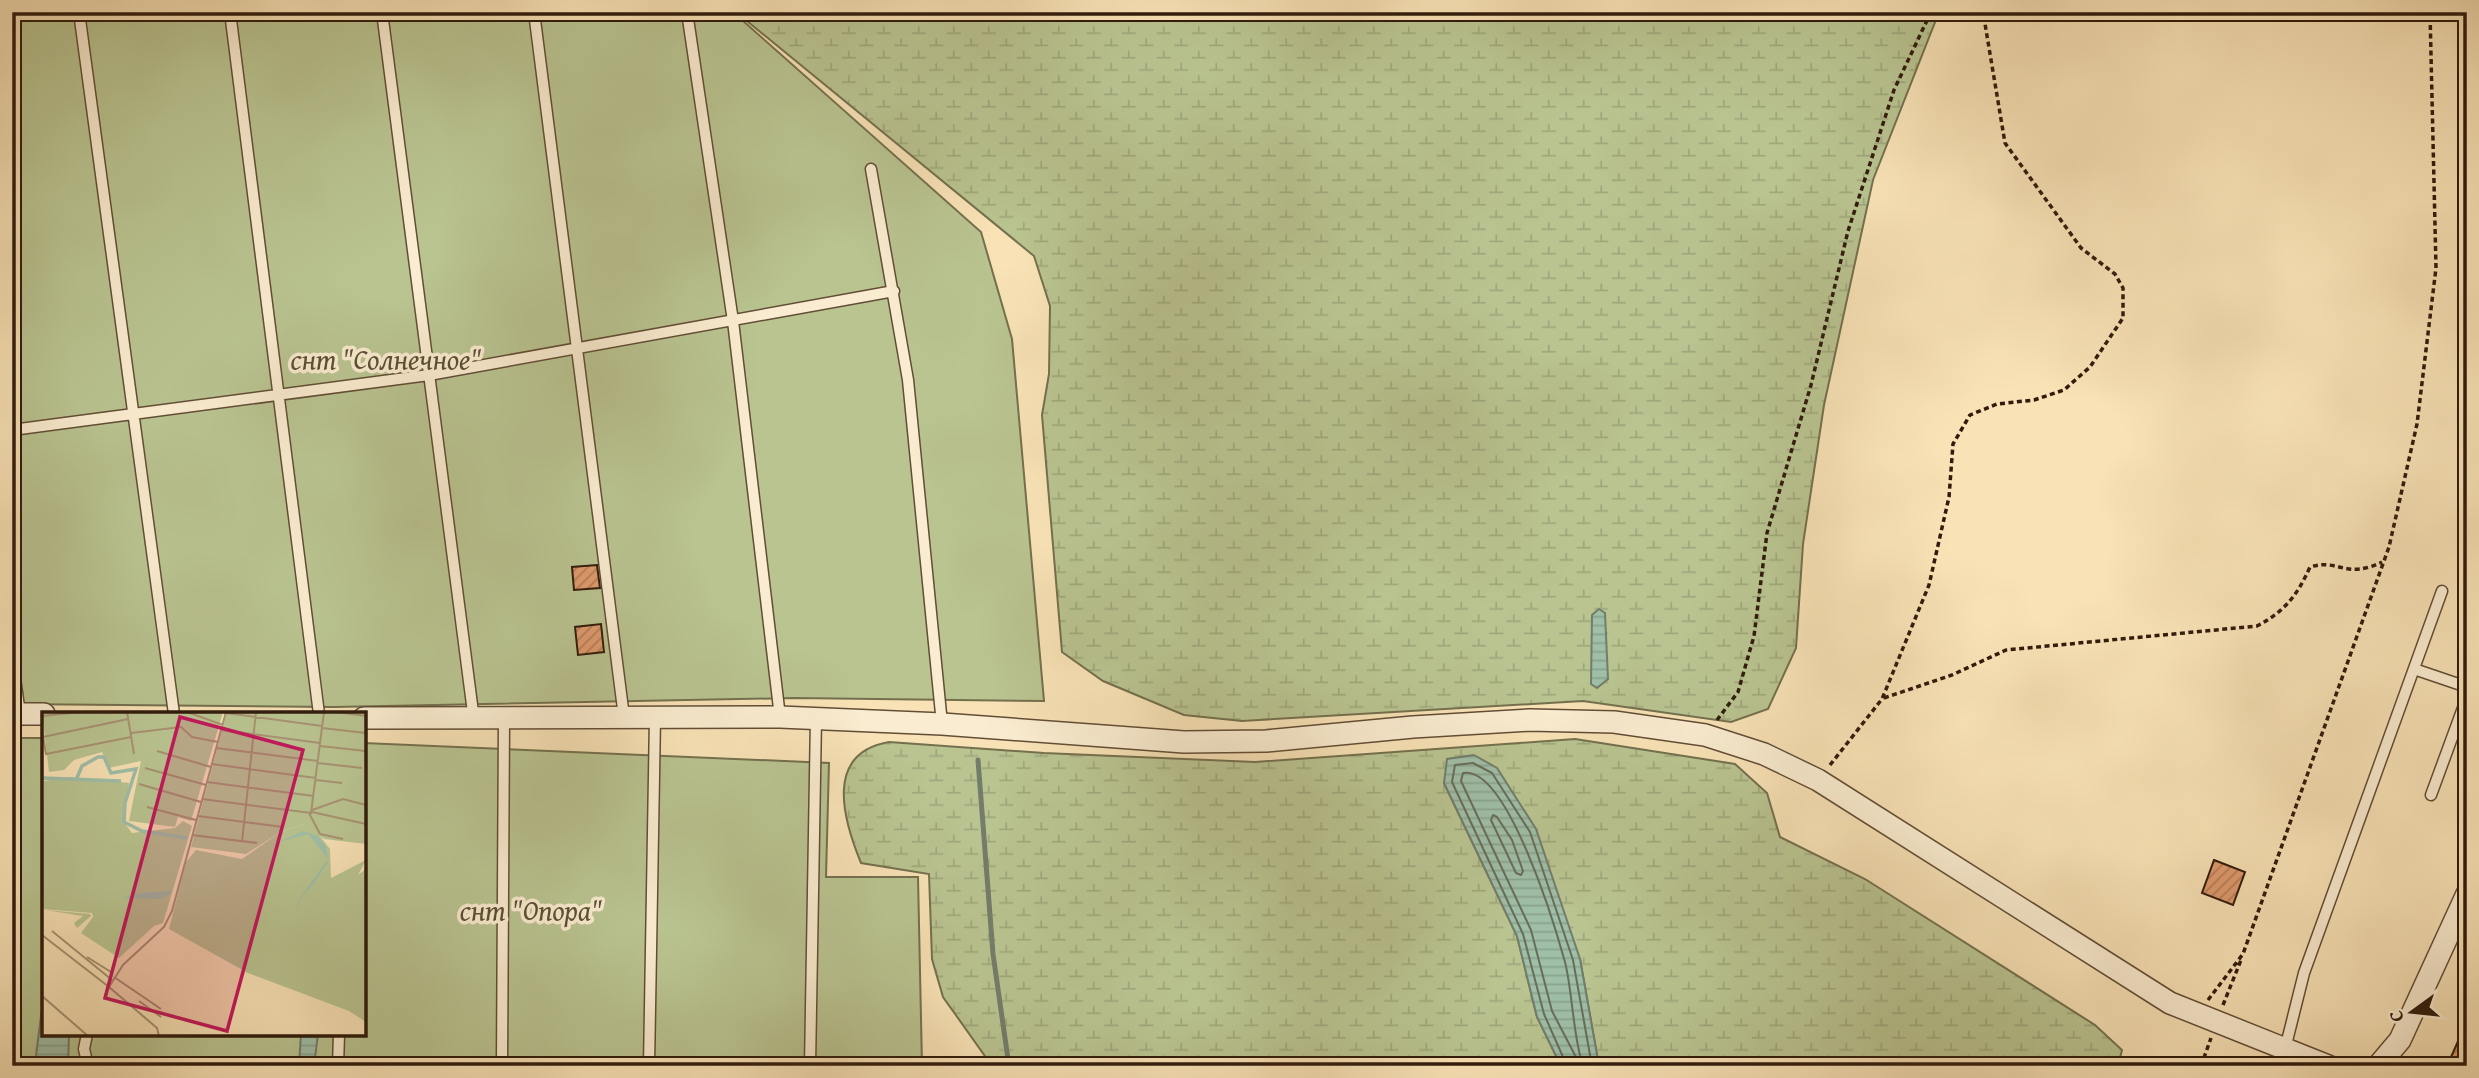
<svg xmlns="http://www.w3.org/2000/svg" width="2479" height="1078" font-family="'Gentium Book Plus',serif">
  <defs>
    <pattern id="wetland-marsh" width="20" height="14" patternUnits="userSpaceOnUse" patternTransform="scale(1.75)"><rect width="20" height="14" fill="#b9c491"/><path d="M1 5h8M5 5V1M11 12h8M15 12V8" fill="none" stroke="#9fa87c"/></pattern>
    <pattern id="water-rules" width="6" height="5" patternUnits="userSpaceOnUse" patternTransform="scale(1.75)"><rect width="6" height="5" fill="#9fbfa8"/><path d="M0 2.5h6" fill="none" stroke="#89a48f"/></pattern>
    <pattern id="building-hatch" width="6" height="6" patternUnits="userSpaceOnUse" patternTransform="scale(1.75)"><rect width="6" height="6" fill="#e09b6e"/><path d="M-1 1l2-2M0 6l6-6M5 7l2-2" fill="none" stroke="#b67e59"/></pattern>
  </defs>
  <rect width="100%" height="100%" fill="#f8e2b6"/>
  <filter id="stains"><feTurbulence type="fractalNoise" baseFrequency=".00286" numOctaves="4"/><feColorMatrix values="0 0 0 0 .2 0 0 0 0 .09 0 0 0 0 .02 0 0 0 .5 -.17"/></filter>
  <radialGradient id="worn" r=".72"><stop offset=".6" stop-color="#630" stop-opacity="0"/><stop offset="1" stop-color="#630" stop-opacity=".3"/></radialGradient>
  <path fill="#b9c491" stroke="#74704e" stroke-width="2" d="M12,12h721l248,220 31,107 32,362 -250,-3 -460,9 -322,-3z
    M12,738h32v296h320v-291l465,20 -3,114h92l4,189h-910z"/>
  <path fill="url(#wetland-marsh)" stroke="#74704e" stroke-width="2" d="M736,12h1203l-66,168 -49,225 -21,139 -7,104 -28,61 -37,13 -148,-21 -341,20 -58,-6 -81,-34 -41,-29 -20,-237 7,-41 1,-68 -16,-50z
    M1575,739l160,25 32,29 13,44 85,42 230,146 27,25 -4,16h-519l-19,-107 -136,-176 73,153 20,81 24,49h-569l-49,-69 -11,-38 -3,-85 -68,-11c-18,-44 -37,-110 28,-121l155,11 211,9z"/>
  <path fill="url(#water-rules)" stroke="#737d6a" stroke-width="2" d="M1599,609l6,4 3,66 -11,9 -6,-4 1,-69z
    M1474,755l23,13 39,61 44,130 19,107h-38l-24,-49 -20,-81 -73,-153 3,-24z
    M44,992v42h25l-1,32h-30l-2,-10z
    M301,1034h17l-4,32h-15z"/>
  <g fill="none" stroke-linecap="round" stroke-linejoin="round">
    <path stroke="#686d5a" stroke-width="2" d="M1493,815l4,2 15,23 11,31 -2,4 -5,-2 -25,-53z
      M1567,1066l-23,-52 -21,-80 -71,-152 3,-17 18,-2 19,10 38,59 43,128 19,106
      M1576,1066l2,-5 -26,-50 -21,-81 -70,-149 2,-8c44,-8 92,153 102,189 8,33 8,75 18,104"/>
    <path stroke="#737d6a" stroke-width="5" d="M978,760l15,194 16,112"/>
  </g>
  <path fill="url(#building-hatch)" stroke="#301b0c" stroke-width="2" d="M597,565l3,23 -26,2 -2,-23z
    M601,624l3,28 -26,3 -3,-28z
    M2214,860l31,12 -12,33 -31,-12z
    M2467,1021v45h-20z"/>
  <g fill="none" stroke-linecap="round" stroke-linejoin="round">
    <defs>
      <path id="lane" d="M79,12l95,702
        M230,12l89,702
        M382,12l92,708
        M534,12l90,705
        M687,12l46,309 47,396
        M871,169l37,211 34,344
        M12,430l417,-55 465,-84
        M12,657l8,57
        M2414,669l53,18
        M2431,795l36,-98
        M87,1034l-3,15 4,17
        M2285,1049l19,-76 138,-382
        M338,1066l1,-32
        M502,1066l2,-347
        M649,1066l6,-349
        M810,1066l6,-348"/>
      <path id="street" d="M12,714h32
        M364,718l416,-1 162,7 242,18 82,-1 147,-14 117,-7 84,2 91,13 59,19 54,26 352,223 158,63
        M2378,1066l22,-26 67,-146"/>
    </defs>
    <use href="#lane" stroke="#624d36" stroke-width="13"/>
    <use href="#street" stroke="#624d36" stroke-width="24"/>
    <path stroke="#301b0c" stroke-width="3.5" stroke-dasharray="5 3.5" stroke-linecap="butt" d="M1884,698l68,-23 54,-25 251,-24c27,-14 40,-30 53,-59 29,-9 35,13 72,-5
      M1717,720l21,-28 16,-56 13,-103 44,-148 37,-154 46,-141 37,-78
      M1830,765l52,-66 47,-114 20,-88 4,-53 17,-29 27,-11 37,-4 30,-10 26,-23 33,-49v-30l-8,-14 -34,-26 -76,-105 -22,-131
      M2208,1000l35,-46 146,-407 28,-123 19,-156 -6,-256
      M2223,1005l18,-45
      M2201,1066l10,-28"/>
    <use href="#lane" stroke="#faecd0" stroke-width="10"/>
    <use href="#street" stroke="#faecd0" stroke-width="21"/>
  </g>
  <g text-anchor="middle" dominant-baseline="central" stroke-width="7" stroke-linejoin="round" paint-order="stroke">
    <g font-size="28" font-style="italic" fill="#594e34" stroke="#faecd0">
      <text x="386" y="358">снт "Солнечное"</text>
      <text x="531" y="909">снт "Опора"</text>
    </g>
  </g>
  <g transform="translate(42 712)">
    <rect width="324" height="324" fill="#f8e2b6"/>
    <path d="M0,0h181l-32,109 -13,-4 -3,10 -46,-6 12,-60 -32,7 -7,-16 -28,8 -10,10 -15,2zM185,0h139v132l-42,-5 -20,-15 -22,7 -36,23 -55,-7zM3,198l45,4 1,2 -14,12 -3,-5 9,-7z" fill="#b9c491"/>
    <path d="M28,65l59,6 -6,38 9,12 43,-5 8,-7 9,5 -29,97 -9,3 -35,32 -38,-25 12,-16 -1,-4 -50,-4 2,-128zM262,112l9,3 17,22 1,29 35,-18 -8,15 8,-6v153l-17,-11 -101,-38 -79,-44 17,-67 10,-12 46,9 40,-28z" fill="#b9c491"/>
    <path d="M261,119l15,5 8,11 2,15 -13,20 -14,16 -6,19 5,-19 28,-39 -20,-25 -29,8zM131,179l-11,8 -40,-1 19,-5z" fill="#9fbfa8"/>
    <path fill="none" stroke="#9fbfa8" stroke-width="3.5" d="M0,66l79,3M34,68l6,-14 16,-9h6l7,16 25,-4 -11,34 -1,19 18,9 45,7"/>
    <path fill="none" stroke="#a89272" stroke-width="2" d="M85,0l7,42M145,0l36,13M294,0l30,4M184,1l96,13M0,4l39,-4M280,16l44,5M0,18l4,24 85,-17M179,18l99,13M89,21l50,-6 11,10 26,5M1,25l85,-18M278,34l46,5M174,36l102,13M115,39l54,16M276,51l44,5M170,52l104,14M103,56l61,17M274,68l26,3M165,70l107,14M97,72l62,18M160,87l109,14 13,-101M105,95l49,13M270,98l31,-11 23,6M270,100l54,12M267,101l11,21 23,5M156,104l85,11M150,123l65,8M200,130l14,-130M10,219l60,49M0,223l67,52M45,245l24,15M72,265l47,32M0,284l46,40M97,289l22,16M117,324l-2,-8 -48,-41 14,-22 41,-38 8,-16 54,-199"/>
    <path fill="#c2185b" fill-opacity="0.15" stroke="#c2185b" stroke-width="3.5" d="M138,5l123,33 -76,281 -122,-33z"/>
    <rect width="324" height="324" fill="none" stroke="#301b0c" stroke-width="3.5"/>
  </g>
  <rect width="2479" height="1078" fill="none" stroke="#f8e2b6" stroke-width="42"/>
  <rect x="14" y="14" width="2451" height="1050" fill="none" stroke="#301b0c" stroke-width="3.5"/>
  <rect x="21" y="21" width="2437" height="1036" fill="none" stroke="#301b0c" stroke-width="2"/>
  <g transform="translate(2412 1012) rotate(255)" stroke="#faecd0" stroke-width="5" paint-order="stroke">
  <path d="M0-5L12 26L0 18L-12 26Z" fill="#301b0c"/>
  <text y="-10" font-size="19" font-weight="bold" text-anchor="middle" fill="#301b0c">С</text>
  </g>
  <rect width="100%" height="100%" filter="url(#stains)"/>
  <rect width="100%" height="100%" fill="url(#worn)"/>
</svg>
